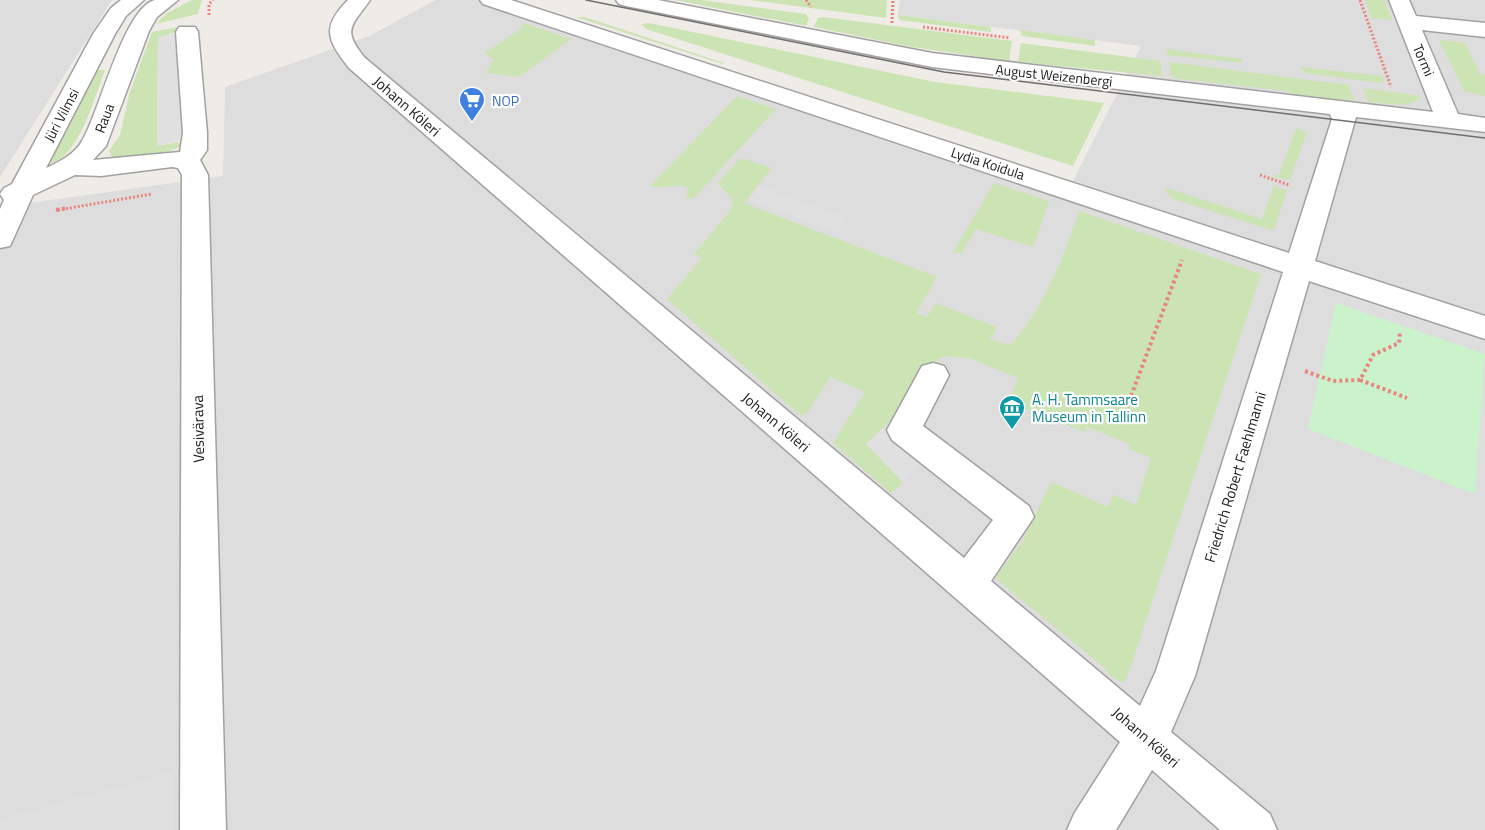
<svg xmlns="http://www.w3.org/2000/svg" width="1485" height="830" font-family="'Titillium Web',sans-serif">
  <rect width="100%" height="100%" fill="#efece7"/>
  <path fill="#dedddd" d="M0,0h112l-112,177z
    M436,0h45l584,197 76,-151 -243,-31 2,-15h585v830h-1485v-623l223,-31 2,-89 144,-51z"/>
  <path fill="#cce3b3" d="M192,0h10l-4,14 -42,10 11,-11z
    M675,0h26l105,14 3,4 -3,8z
    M750,0h137l-1,18z
    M1365,0h19l8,20 -21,-2z
    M898,15l93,12v5l-92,-12z
    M576,17h9l139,46 -1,1z
    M823,17l189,24 -3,20 -97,-14 -98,-20 4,-9z
    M524,23l47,16 -52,38 -33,-4 8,-13 -9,-7 38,-26 -2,-2z
    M649,23l286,59 169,21 -31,63 -427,-137 -5,-5z
    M178,27l-2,5 -18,6 -1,108 21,-4 3,3c-11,10 -56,17 -69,12l-3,-6 11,-16 9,-40 23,-63z
    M1020,30l75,10v6l-73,-10z
    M1439,40l26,3 16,32h4v21l-21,-5z
    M1021,43l139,18 2,15 -144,-14z
    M1166,49l76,10v4l-75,-8z
    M1169,62l179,23 7,15 -55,-2 -13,-7 -115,-13z
    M1300,67l83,9 1,5 -4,2 -75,-10z
    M96,70h9c-9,23 -27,91 -56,93z
    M1363,88l58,8 -4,5 -13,4 -36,-3z
    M737,96l39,13 -83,90 -7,-2 2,-9c-15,-5 -23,2 -38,-2z
    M1296,128l11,4 -17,48 -19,-4 8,-1z
    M739,159h5l28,9 -28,35 193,74 -21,36 11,4 9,-14 60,24 -1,6 -6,6 21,6c33,-35 54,-88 69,-134l182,63 -135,406 -4,3 -14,-9 -2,-5 -111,-91 28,-37 28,-59 57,25 5,-12 23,10 15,-47 -22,-9 1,-5 -43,-17 -2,5 -77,-29 10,-25 -49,-20 -25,-2 -21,12 -34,54 -23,22 37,38 -12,11 -58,-50 32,-51 -35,-15 -22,35 -7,4 -134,-117 35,-41 -8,-4 36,-43 3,-11 -15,-17z
    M994,183l55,18 -16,46 -57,-18 -15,25 -8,-2z
    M1274,186l13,4 -12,38 -4,2 -98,-31 -7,-7 1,-4 95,31z"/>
  <path fill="#caf3cc" d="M1336,303l149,51 -10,140 -167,-65z"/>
  <path fill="#e0e0e0" d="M200,29l4,107 -47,10 1,-109z
    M760,186l88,32 -12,15 -87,-33z
    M1336,265l149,49v10l-151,-50z
    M1333,284l152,50v8l-155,-51z
    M883,428l38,38 -18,16 -37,-38z
    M173,772v58h-173v-11z"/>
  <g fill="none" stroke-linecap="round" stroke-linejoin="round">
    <defs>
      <path id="minor" d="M121,0h23l-18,16 -11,18 -69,134c13,-6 29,-14 36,-27 17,-27 42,-134 73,-141 7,0 16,0 23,0l-21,17 -8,14 -43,115 -13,14 87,-8 3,-19 -7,-101 3,-5h16l3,5 9,101v17l-7,10 8,15 18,655h-46l2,-655 -4,-7 -6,-1 -71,9 -26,-1 -42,20 -23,51 -10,2v-39l4,-9 -4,-6 4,-6 8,-4 81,-150 18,-26z
        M348,0h22c-18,26 -29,29 -5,58l599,500 29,-38 -101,-80 -5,-10 35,-64 11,-3 11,3 5,9 -26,51 106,80 5,11 -43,64 149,125 16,-35 127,-399 -800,-268 -3,-4h31l778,253 43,-134 -2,-5 -398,-47 -306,-61 -7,-2 -3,-4h42l274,53 501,59 -44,-112h20l7,16 69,7v14l-63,-7 36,84 27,4v14l-129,-15 -41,144 170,55v23l-176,-58 -114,395 -24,56 99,82 7,16h-57l-68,-60 -36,60h-49l7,-16 46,-72 -771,-674c-22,-28 -28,-41 -1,-68z"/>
    </defs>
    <use href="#minor" stroke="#a1a1a1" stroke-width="3"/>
    <path stroke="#ea857e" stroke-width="3" stroke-dasharray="2 2" stroke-linecap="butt" d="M806,0l5,7
      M1360,0l31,87
      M209,15v-11l4,-4
      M892,23l1,-23
      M923,27l87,11
      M1260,175l29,10
      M58,210l94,-16"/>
    <path stroke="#ea857e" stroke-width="4" stroke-dasharray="3 3" stroke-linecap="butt" d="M56,210l11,-2
      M1305,371l28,10 27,-1 13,-25 26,-12 1,-12
      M1360,380l47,18
      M1127,407l55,-147"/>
    <use href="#minor" fill="#fff" fill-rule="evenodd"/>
    <path stroke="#6e6e6e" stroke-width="1.5" d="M586,0l358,72 541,66"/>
  </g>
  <defs>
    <symbol id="supermarket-pin" viewBox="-11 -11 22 30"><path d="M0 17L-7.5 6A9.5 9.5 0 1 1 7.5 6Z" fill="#3f7fe0" stroke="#fff"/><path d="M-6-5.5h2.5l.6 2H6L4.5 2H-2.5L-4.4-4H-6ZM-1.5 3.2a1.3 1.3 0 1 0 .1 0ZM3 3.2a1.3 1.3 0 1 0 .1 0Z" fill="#fff"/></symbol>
    <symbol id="museum-pin" viewBox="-11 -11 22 30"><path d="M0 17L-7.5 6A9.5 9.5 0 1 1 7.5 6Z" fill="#0f9aa8" stroke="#fff"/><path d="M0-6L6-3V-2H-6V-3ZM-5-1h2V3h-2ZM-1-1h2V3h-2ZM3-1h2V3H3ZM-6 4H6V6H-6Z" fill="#fff"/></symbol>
  </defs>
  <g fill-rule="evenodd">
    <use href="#supermarket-pin" x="457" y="85" width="30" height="40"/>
    <use href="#museum-pin" x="997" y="393" width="30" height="40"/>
  </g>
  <g text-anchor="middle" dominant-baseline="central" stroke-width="4.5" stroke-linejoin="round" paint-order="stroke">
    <g font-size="14" fill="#202020" stroke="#fff">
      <text transform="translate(1424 60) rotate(67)">Tormi</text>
      <text transform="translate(1054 75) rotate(6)">August Weizenbergi</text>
      <text transform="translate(61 115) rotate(-62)">Jüri Vilmsi</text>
      <text transform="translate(104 118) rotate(-69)">Raua</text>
      <text transform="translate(988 163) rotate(18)">Lydia Koidula</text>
    </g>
    <g font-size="14" fill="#366cbe" stroke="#fff" text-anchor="start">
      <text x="492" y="100">NOP</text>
    </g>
    <g font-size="15" fill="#202020" stroke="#fff">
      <text transform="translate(407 106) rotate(41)">Johann Köleri</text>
      <text transform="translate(776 422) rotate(40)">Johann Köleri</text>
      <text transform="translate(198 429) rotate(-91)">Vesivärava</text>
      <text transform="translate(1235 477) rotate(-73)">Friedrich Robert Faehlmanni</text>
      <text transform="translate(1146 737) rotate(41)">Johann Köleri</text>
    </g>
    <g font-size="15" fill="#0d838f" stroke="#fff" text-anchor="start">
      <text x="1032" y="399">A. H. Tammsaare<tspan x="1032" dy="17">Museum in Tallinn</tspan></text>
    </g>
  </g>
</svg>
